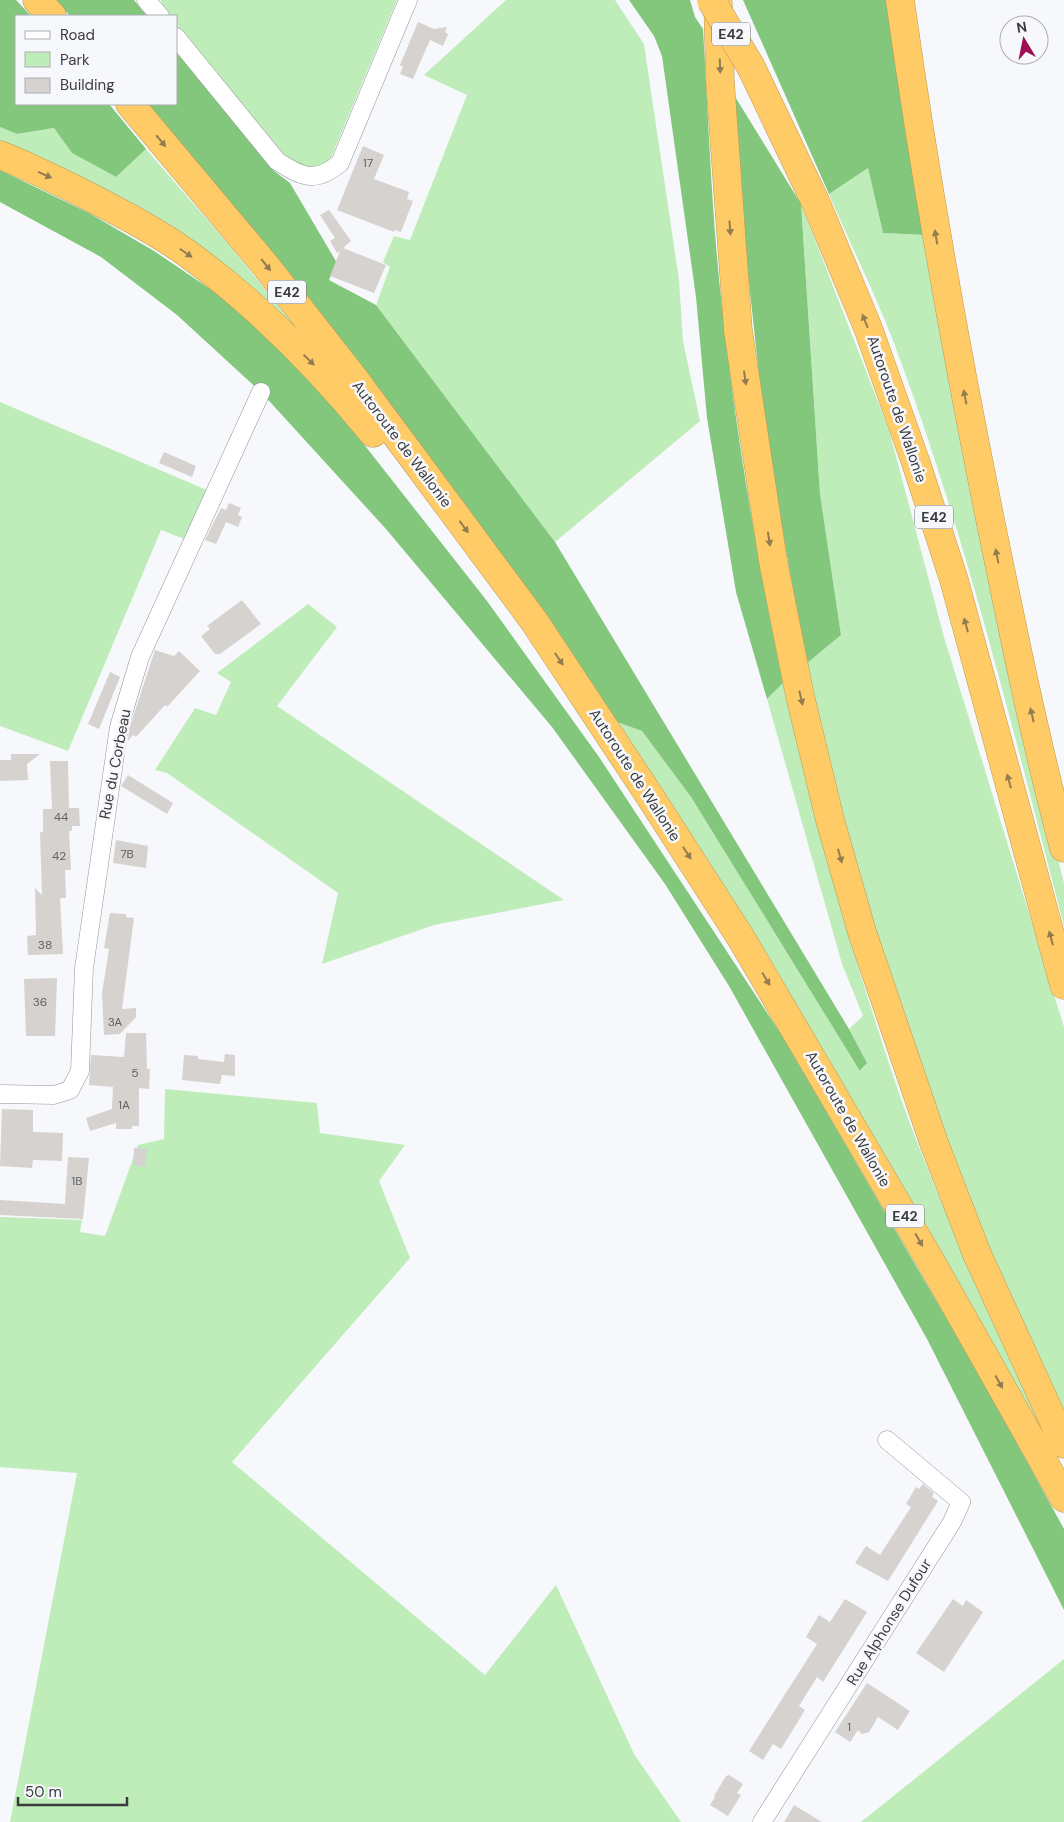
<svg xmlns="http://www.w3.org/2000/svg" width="1064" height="1822" font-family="'DM Sans',sans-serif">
  <rect width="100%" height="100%" fill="#f7f8fc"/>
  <path fill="#bfedba" d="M161,0h236l-67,160 -11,7 -14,3 -18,-10 -111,-134v-10h-7l-6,-7z
    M506,0h109l29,44 35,236 4,61 17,80 -145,121 -179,-237 14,-38 -7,-5 11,-26 16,4 57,-145 -43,-20z
    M0,127l17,7 37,-6 18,25 44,24 30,-28 83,96 69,85 -298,-185z
    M868,168l15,65 42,2 83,419 56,229v43c-51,-196 -99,-394 -170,-583 -19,-50 -44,-99 -65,-149z
    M801,204l88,226 55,207 120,390v394l-81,-181 -79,-208 -69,-232 -29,-136 35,-29 -21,-141z
    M0,402l214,91 -22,49 -31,-12 -93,221 -68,-25z
    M308,604l29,23 -60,79 287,194 -130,25 -112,39 16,-71 -171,-120 -12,-3 40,-62 21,7 15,-33 -14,-9z
    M783,683c33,139 70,277 117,413 42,118 97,231 148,346h-4l-430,-721 28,10 49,66 170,274 6,-8 -18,-34 14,-13 -21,-52 -75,-265z
    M165,1089l152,14 3,30 85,12 -26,36 31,77 -178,204 253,213 71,-90 78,169 47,68h-671l67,-349 -77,-6v-250l82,3 -2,12 25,4 33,-91 26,-6z
    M1064,1659v163h-203z"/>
  <path fill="#82c77c" d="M0,0h16l15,16h-15v88h93l37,45 -30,28 -44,-24 -18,-25 -37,6 -17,-7z
    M55,0h79l13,16h-77z
    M629,0h61l5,17 8,12c5,83 8,167 16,250 14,136 36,270 64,404l-16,16 -31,-107 -29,-174 -11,-121 -34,-241 -8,-20z
    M743,0h147l35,235 -42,-2 -15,-65 -39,26z
    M176,52l98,119 16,12 47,80 -8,17 47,25 179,237 294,487 18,34 -7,8 -169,-274 -49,-66 -28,-10 -469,-617h31z
    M734,95l67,109 19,290 21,141 -35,29 -41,-233 -28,-260z
    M0,170l89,43 65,38 68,46 60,55 62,67 143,182 112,156 184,280 197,339 84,153v81l-137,-271 -198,-353 -64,-102 -113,-157 -166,-198 -125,-137 -84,-77 -76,-58 -101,-55z"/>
  <path fill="#d5d2cf" d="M418,22l16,7 13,-2 -2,5 3,2 -5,12 -13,-6 -17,39 -13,-5 3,-7 -3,-2z
    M363,146l21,9 -10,24 35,13 -2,7 6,2 -12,31 -7,-2v2l-57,-22z
    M329,210l22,31 -8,7 43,17 -12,28 -44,-17 10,-25 -3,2 -7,-12 5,-3 -15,-23z
    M164,452l32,14 -4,11 -33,-14z
    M229,503l12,5 -3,7 4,2 -4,10 -12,-5 -10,22 -11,-4 16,-32 5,2z
    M242,600l19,24 -41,30h-5l-14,-18 9,-7 -3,-3z
    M155,650l19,6 5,-5 21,20 -33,36 -2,-2 -29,32 -3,-2 -5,6 1,-12z
    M110,672l10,5 -21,52 -11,-5z
    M11,754h29l-13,10 1,16 -28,1v-21h11z
    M50,761h18l1,47h10l1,18h-8v5h-3l2,39h-6l1,28h-6l3,56 -35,1 -1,-19 9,-1 -1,-47 7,7 -2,-63h3v-23h9z
    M128,775l45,28 -6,11 -46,-28z
    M116,840l32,6 -2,22 -33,-5z
    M110,913l16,1v3l8,1 -12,91 14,-1v9l-16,17 -16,1 -2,-42 7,-44 -5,-1z
    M57,978l-2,58h-29l-2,-57z
    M126,1033h20l1,36h3l-1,20 -10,-1v38h-7v3h-16v-6l-26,8 -4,-13 26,-9 1,-22 -24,-2 2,-30 33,2z
    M225,1054l10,1v21l-13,-1 -2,9 -38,-4 2,-25 14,1v3l26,3z
    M2,1109l31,1v22l30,1 -1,28 -29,-1 -1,8 -32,-2z
    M134,1148l13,1 -2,18 -12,-2z
    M68,1157l21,1 -6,61 -83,-4v-15l65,4z
    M923,1484l11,9 -2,4 6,4 -50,80 -33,-18 11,-17 14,9 31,-48 -5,-3 10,-17 3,2z
    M845,1599l22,13 -44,70 -6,-5 -18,29 6,4 -24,39 -8,-5 -10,16 -14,-9 68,-107 -11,-7 13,-22 11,7z
    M953,1599l10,7 3,-6 17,12 -39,60 -28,-19z
    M867,1683l43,28 -12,19 -20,-13 -9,15 -7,2 -4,-4 -8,12 -15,-10z
    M729,1775l14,9 -6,9 4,2 -13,21 -18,-11 5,-8 -1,-1 12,-20z
    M794,1805l28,17h-38z"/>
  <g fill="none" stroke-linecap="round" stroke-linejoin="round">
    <defs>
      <path id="minor" d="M146,0l14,16
        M176,37l101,124c25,16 38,23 63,2l68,-163
        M0,1094l54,1 16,-5 10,-19 4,-103 35,-241 21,-70 121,-265
        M762,1822l190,-300 9,-20 -74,-62"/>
      <path id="motorway" d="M37,0l15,16
        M900,0c24,171 54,340 88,509 23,113 46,227 76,339
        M718,4l2,76 18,250 35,231 27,135 30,124 32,112 72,211 43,111 87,190
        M751,67l65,136 52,125 48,135 38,117 110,405
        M130,104l135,161 91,116 178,240 117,177 90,140 189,322 134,238
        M0,155c29,11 58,26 86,40 35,18 70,36 102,59 70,51 130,112 185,179"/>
    </defs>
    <use href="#minor" stroke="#929397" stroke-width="19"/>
    <use href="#motorway" stroke="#ba9958" stroke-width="29"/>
    <use href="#minor" stroke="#fff" stroke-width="18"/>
    <use href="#motorway" stroke="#ffcb67" stroke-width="28"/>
    <defs>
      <path id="motorway-bridge" d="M711,0l40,67"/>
    </defs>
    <use href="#motorway-bridge" stroke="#ba9958" stroke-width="29" stroke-linecap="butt"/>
    <use href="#motorway-bridge" stroke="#ffcb67" stroke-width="28"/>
  </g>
  <defs><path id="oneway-solid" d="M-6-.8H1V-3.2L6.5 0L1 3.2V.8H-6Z" transform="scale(1.25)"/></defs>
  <g fill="#937c50">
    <use href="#oneway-solid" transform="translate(720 66) rotate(88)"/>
    <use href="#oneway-solid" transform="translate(161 141) rotate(50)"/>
    <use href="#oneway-solid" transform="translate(45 175) rotate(24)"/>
    <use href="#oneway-solid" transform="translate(730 228) rotate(86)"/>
    <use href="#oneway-solid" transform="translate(936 237) rotate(-100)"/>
    <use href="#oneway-solid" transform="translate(186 253) rotate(35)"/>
    <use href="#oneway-solid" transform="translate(266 265) rotate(51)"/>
    <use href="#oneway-solid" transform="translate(865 321) rotate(-112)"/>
    <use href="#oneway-solid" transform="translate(309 360) rotate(44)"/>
    <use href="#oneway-solid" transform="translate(745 378) rotate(82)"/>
    <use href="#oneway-solid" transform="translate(965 397) rotate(-101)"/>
    <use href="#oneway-solid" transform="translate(464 527) rotate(54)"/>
    <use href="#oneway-solid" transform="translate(769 539) rotate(81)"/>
    <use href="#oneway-solid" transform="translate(997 556) rotate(-101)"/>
    <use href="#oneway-solid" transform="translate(966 625) rotate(-105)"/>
    <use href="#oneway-solid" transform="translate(559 659) rotate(56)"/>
    <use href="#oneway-solid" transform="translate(801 698) rotate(77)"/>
    <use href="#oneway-solid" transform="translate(1032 715) rotate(-103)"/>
    <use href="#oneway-solid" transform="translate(1009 781) rotate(-105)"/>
    <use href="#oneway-solid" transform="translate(687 853) rotate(57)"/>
    <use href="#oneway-solid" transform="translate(840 856) rotate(74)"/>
    <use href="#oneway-solid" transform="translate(1051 938) rotate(-105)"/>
    <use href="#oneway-solid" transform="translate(766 979) rotate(59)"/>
    <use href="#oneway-solid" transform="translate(919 1240) rotate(60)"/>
    <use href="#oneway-solid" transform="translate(999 1382) rotate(61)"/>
  </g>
  <g text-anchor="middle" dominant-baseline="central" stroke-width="5" stroke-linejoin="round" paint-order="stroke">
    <g font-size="12" fill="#626262">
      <text x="368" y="163">17</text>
      <text x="61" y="817">44</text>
      <text x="127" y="854">7B</text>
      <text x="59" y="856">42</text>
      <text x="45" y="945">38</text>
      <text x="40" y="1002">36</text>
      <text x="115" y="1022">3A</text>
      <text x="135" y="1073">5</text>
      <text x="124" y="1105">1A</text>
      <text x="77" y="1181">1B</text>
      <text x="849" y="1727">1</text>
    </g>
    <g fill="#f7f8fc" stroke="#737476" stroke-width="1">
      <rect x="712" y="22.5" width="38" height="23" rx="4"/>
      <rect x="268" y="280.5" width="38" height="23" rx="4"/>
      <rect x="915" y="505.5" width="38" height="23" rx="4"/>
      <rect x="886" y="1204.5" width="38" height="23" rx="4"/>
    </g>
    <g font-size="14" font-weight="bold" fill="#3b3c3d">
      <text x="731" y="34">E42</text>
      <text x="287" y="292">E42</text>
      <text x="934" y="517">E42</text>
      <text x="905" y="1216">E42</text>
    </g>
    <g font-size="15" fill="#3b3c3d" stroke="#f7f8fc">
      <text transform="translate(897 409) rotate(71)">Autoroute de Wallonie</text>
      <text transform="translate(402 444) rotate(53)">Autoroute de Wallonie</text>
      <text transform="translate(115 764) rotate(-79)">Rue du Corbeau</text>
      <text transform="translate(635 775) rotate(57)">Autoroute de Wallonie</text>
      <text transform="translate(848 1119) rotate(60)">Autoroute de Wallonie</text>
      <text transform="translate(889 1622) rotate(-58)">Rue Alphonse Dufour</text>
    </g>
  </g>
  <rect x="15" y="15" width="162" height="90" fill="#f7f8fc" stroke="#acadb0"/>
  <rect x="25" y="31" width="25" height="8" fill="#ffffff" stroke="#acadb0"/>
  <text x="60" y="40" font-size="15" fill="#3b3c3d">Road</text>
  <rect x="25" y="52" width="25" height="15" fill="#bfedba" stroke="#acadb0"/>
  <text x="60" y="65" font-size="15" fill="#3b3c3d">Park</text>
  <rect x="25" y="78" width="25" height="15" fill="#d5d2cf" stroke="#acadb0"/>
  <text x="60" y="90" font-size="15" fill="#3b3c3d">Building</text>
  <g transform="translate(1024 40) rotate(350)"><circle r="24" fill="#f7f8fc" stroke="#acadb0"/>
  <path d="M0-4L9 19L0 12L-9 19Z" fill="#a00e56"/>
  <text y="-8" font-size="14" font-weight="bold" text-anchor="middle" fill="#3b3c3d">N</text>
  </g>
  <path d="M18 1797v8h109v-8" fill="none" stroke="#3b3c3d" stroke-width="2.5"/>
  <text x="25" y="1797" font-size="15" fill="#3b3c3d" stroke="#f7f8fc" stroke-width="4" paint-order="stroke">50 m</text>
</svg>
